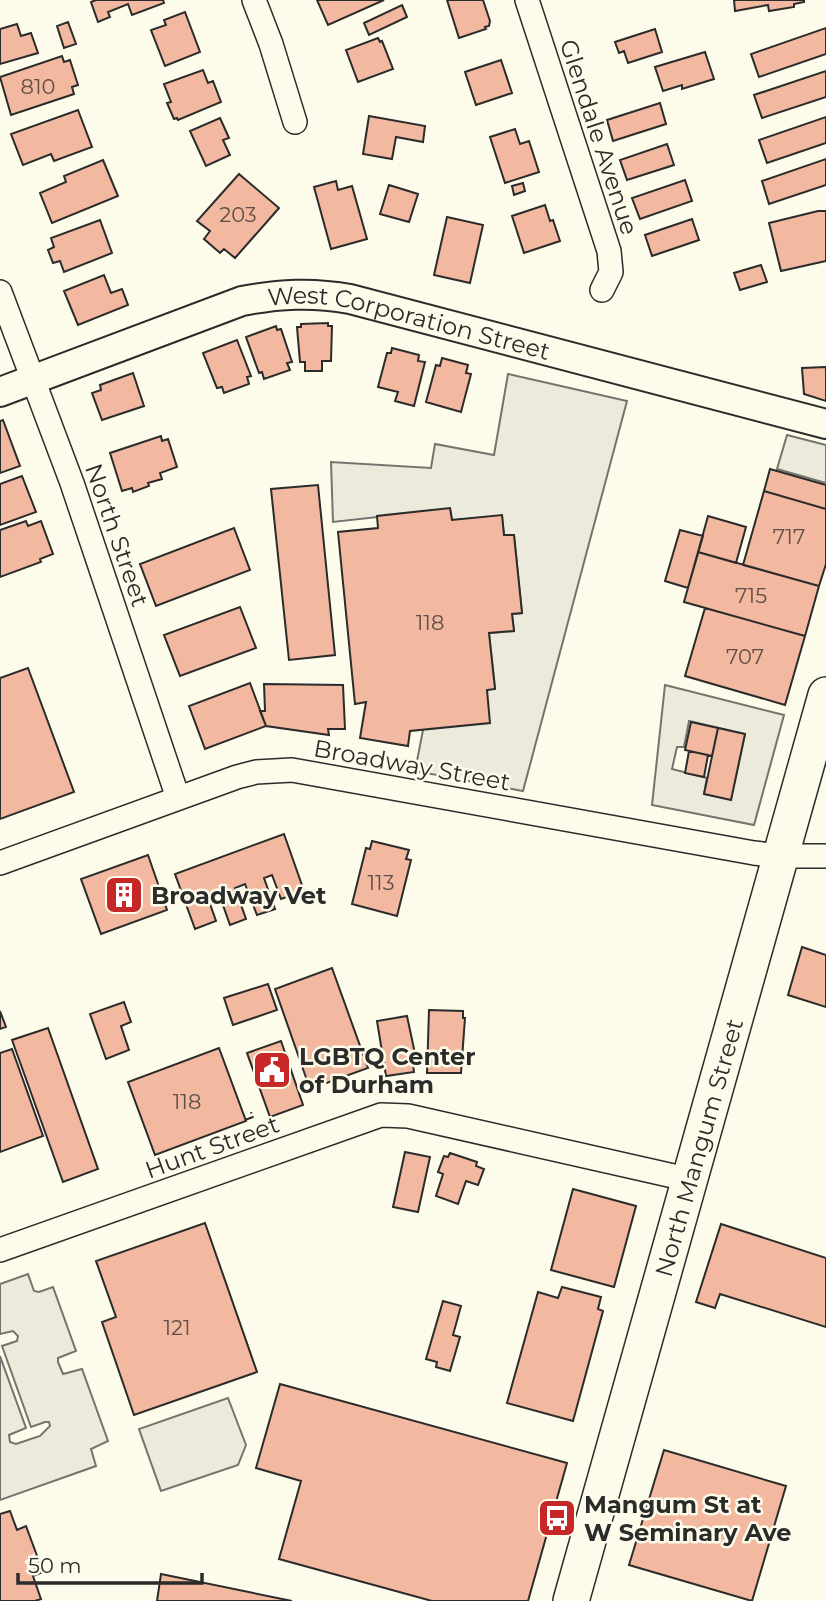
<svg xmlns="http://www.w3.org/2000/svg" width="826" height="1601" font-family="Montserrat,sans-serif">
  <rect width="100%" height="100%" fill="#fdfbea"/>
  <path fill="#eceadb" stroke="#74746e" stroke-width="2" fill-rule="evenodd" d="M508,374l119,27 -104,390 -108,-20 9,-46 63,-35 8,-2 -6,-55 25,-2 -2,-17 10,-1 -8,-78h-10l-2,-19 -50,4 -2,-11 -117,13 -2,-60 100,6 4,-24 59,11z
    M787,435l39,10v38l-49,-14z
    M665,685l119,30 -30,110 -102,-20zM689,721l56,13 -14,65 -27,-5 3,-16 -35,-9 5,-22h7z
    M28,1274l6,17 5,1 14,-5 23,64 -18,7v4l5,12 19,-5 26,72 -17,8 5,17 -96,34v-144l26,72 -17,7 1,7 6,2 24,-8 10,-10 -1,-4h-4l-14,5 -29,-81 15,-5 1,-5 -5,-5 -13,3v-50z
    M228,1398l18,47 -8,20 -77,26 -22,-62z"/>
  <path fill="#f2b8a0" stroke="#2b2b2b" stroke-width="2" d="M96,0h67l1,3 -32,12 -4,-11 -20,8 2,5 -12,5 -7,-20z
    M317,0h67l-56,25z
    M447,0h36l7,21 -1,5 -4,1 1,2 -27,9z
    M734,0h70v2l-10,2v3l-25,4 -1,-6 -33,6z
    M402,5l5,12 -38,18 -5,-12z
    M185,12l15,40 -35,14 -14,-36 15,-5 -2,-5z
    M68,22l8,22 -12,4 -7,-22z
    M17,24l4,12 10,-3 7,20 -38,11v-35z
    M826,28v26l-67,23 -8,-23z
    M655,29l7,23 -34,11 -4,-12 -5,2 -4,-11z
    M378,38l2,4 2,-1 11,28 -35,13 -12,-32z
    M705,52l9,27 -32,10v-4l-19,6 -8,-24z
    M62,56l2,6 6,-2 8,25 -6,2 2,7 -63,21 -11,-38z
    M501,60l11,33 -36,12 -11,-33z
    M203,70l5,13 5,-2 8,21 -43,18 -1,-2 -3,1 -7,-16 4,-1 -7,-18z
    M826,71v26l-64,21 -8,-23z
    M660,103l6,21 -53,17 -6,-21z
    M78,110l14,37 -38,14 -3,-7 -28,11 -12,-31z
    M369,116l56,10 -2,16 -27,-5 -4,22 -29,-5z
    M826,117v26l-59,20 -8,-23z
    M220,118l9,20 -6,2 7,15 -24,11 -16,-35z
    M515,129l5,15 9,-3 10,31 -34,11 -15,-46z
    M667,144l7,21 -47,15 -7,-20z
    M826,159v26l-57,19 -7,-23z
    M103,160l15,36 -66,27 -12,-30 26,-11 -2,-6z
    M239,174l40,34 -44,50 -11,-9 -4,4 -16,-14 6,-8 -13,-10z
    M685,180l7,21 -52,18 -8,-21z
    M336,181l2,9 14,-4 15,53 -36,10 -17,-62z
    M523,183l2,8 -11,4 -2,-9z
    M389,185l29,9 -9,28 -29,-8z
    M545,205l5,16 3,-1 7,21 -36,12 -12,-37z
    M818,211h8v50l-45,10 -12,-48z
    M447,217l36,8 -13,58 -36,-8z
    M692,219l7,21 -47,16 -7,-21z
    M100,220l12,33 -48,19 -4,-11 -7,2 -5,-13 6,-3 -3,-9z
    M761,265l6,17 -27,8 -6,-17z
    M104,275l7,18 11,-4 6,16 -50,20 -14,-34z
    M328,323v3h4l-1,35h-9v10h-17v-9h-5l-3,-35h4v-3z
    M276,326l1,4 4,-1 11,33 -5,1 3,7 -26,9 -2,-7 -3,1 -13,-36z
    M237,340l14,36 -4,1 2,7 -25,9 -2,-6 -5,1 -14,-35z
    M392,348l27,7 -1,6 7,1 -11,44 -19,-5 3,-9 -20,-5 9,-34h4z
    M442,358l26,7 -2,8 5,1 -10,38 -35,-10 10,-37 4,1z
    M826,367v34l-22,-7 -2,-26z
    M133,373l11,33 -42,14 -10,-27 9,-3 -1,-5z
    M3,420l17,46 -20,7v-52z
    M161,436l1,5 6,-2 9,28 -17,6 2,6 -14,4 1,3 -16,6 -1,-4 -10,3 -12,-38z
    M770,469l56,16v24l-62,-18z
    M22,476l14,36 -36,13v-41z
    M318,485l17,170 -46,5 -18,-171z
    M764,491l62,18v55l-7,22 -76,-21z
    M450,508l2,12 50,-5 2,20h10l8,78 -10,1 2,17 -25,2 6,56 -8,1 3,33 -80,8 -2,15 -48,-8 6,-36 -11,2 -17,-172 40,-4 -1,-12z
    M708,516l38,11 -10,36 -38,-11z
    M26,521l2,5 13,-5 12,33 -13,5 1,3 -41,15v-47z
    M234,528l16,42 -94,36 -16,-42z
    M680,530l23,6 -15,52 -23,-7z
    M698,552l121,34 -14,50 -121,-34z
    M240,607l16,41 -76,28 -16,-41z
    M705,608l100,28 -20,69 -100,-29z
    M28,668l46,124 -74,27v-141z
    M250,683l16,43 -61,23 -16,-43z
    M264,684l79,1 2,44h-17l1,6 -63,-9 -6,-15h5z
    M691,722l27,6 -6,28 -27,-6z
    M718,728l27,6 -14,66 -27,-6z
    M689,751l19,4 -4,22 -19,-4z
    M284,834l20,57 -23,8 -9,-24 -8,3 11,31 -18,6 -12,-31 -10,4 11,31 -16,6 -11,-31 -11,4 8,23 -21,8 -20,-55z
    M372,841l37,9 -3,9 5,1 -14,56 -45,-12 14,-56 4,1z
    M148,855l19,55 -66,24 -20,-55z
    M802,947l24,8v52l-38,-12z
    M332,968l36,100 -58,21 -35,-100z
    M268,984l9,26 -44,15 -9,-27z
    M124,1002l7,20 -10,4 8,24 -23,9 -16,-45z
    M429,1010l34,1v7h2l-4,55h-34z
    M0,1011l6,16 -6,2z
    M407,1016l10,47 -4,1 1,8 -28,4 -9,-55z
    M48,1028l50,141 -35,13 -51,-142z
    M281,1041l22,64 -33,12 -23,-64z
    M219,1048l27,73 -91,34 -27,-73z
    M12,1049l31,87 -43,16v-99z
    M405,1152l25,5 -12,55 -25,-5z
    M450,1153l27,9 -1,4 8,3 -6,16 -12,-4 -8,23 -22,-8 7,-22 -5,-2 6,-16 4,1z
    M573,1189l63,17 -22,81 -63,-17z
    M205,1223l52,149 -123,43 -32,-93 14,-5 -20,-56z
    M721,1224l105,34v69l-106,-33 -5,14 -19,-6z
    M562,1287l39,10 -3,12 5,2 -30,110 -66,-18 31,-111 20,6z
    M443,1301l18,5 -8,29 7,2 -10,34 -14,-4 1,-5 -11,-3z
    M280,1384l287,79 -39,138h-96l-153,-42 22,-78 -45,-13z
    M664,1450l122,36 -34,115 -123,-36z
    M10,1511l7,19 9,-4 17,46 -10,4 8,23 -6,2h-35v-87z
    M161,1574l131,27h-135z"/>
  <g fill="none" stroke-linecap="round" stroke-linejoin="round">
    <defs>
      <path id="minor" d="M254,0l17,44 24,78
        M527,0l82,251 2,21 -9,18
        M0,292l72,191 106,315
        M0,863l237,-86 19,-5 36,-2 462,83 25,3h47
        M0,1250l381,-135 27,1 283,64"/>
      <g id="tertiary">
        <path id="s1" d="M0,392l242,-91c37,-7 70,-9 108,-2l476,125"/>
      </g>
      <g id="primary">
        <path id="s2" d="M571,1601l255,-906"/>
      </g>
    </defs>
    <use href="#minor" stroke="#2b2b2b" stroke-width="26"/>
    <use href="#tertiary" stroke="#2b2b2b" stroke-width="32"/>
    <use href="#primary" stroke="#2b2b2b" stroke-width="38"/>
    <use href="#minor" stroke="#fdfbea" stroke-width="23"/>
    <use href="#tertiary" stroke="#fdfbea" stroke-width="28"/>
    <use href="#primary" stroke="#fdfbea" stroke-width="35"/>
    <path stroke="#2b2b2b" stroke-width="2" stroke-dasharray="9 3.5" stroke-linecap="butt" d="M245,1120l8,-3 -2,-5"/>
  </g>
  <defs>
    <symbol id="building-square" viewBox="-11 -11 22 22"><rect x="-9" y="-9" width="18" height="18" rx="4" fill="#c62828" stroke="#fdfbea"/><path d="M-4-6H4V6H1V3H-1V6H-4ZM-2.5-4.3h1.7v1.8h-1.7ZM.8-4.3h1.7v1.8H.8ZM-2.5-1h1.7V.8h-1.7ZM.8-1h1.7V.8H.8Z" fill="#fff"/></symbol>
    <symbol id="civic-square" viewBox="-11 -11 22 22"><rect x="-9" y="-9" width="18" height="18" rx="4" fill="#c62828" stroke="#fdfbea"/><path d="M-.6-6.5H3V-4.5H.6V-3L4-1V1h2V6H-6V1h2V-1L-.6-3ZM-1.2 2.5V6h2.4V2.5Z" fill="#fff"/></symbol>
    <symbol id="bus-square" viewBox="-11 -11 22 22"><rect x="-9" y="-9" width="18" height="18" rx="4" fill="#c62828" stroke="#fdfbea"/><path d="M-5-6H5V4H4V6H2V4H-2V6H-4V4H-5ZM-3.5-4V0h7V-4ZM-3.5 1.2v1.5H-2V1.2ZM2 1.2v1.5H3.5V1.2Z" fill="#fff"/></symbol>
  </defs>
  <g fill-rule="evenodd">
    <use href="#building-square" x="102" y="873" width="44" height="44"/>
    <use href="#civic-square" x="250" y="1048" width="44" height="44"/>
    <use href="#bus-square" x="535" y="1496" width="44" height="44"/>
  </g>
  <g text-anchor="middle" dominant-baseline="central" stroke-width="5" stroke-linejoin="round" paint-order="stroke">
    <g font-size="21" fill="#5d4e48">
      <text x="38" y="86">810</text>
      <text x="238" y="214">203</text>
      <text x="789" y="536">717</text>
      <text x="751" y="595">715</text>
      <text x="430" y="622">118</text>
      <text x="745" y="656">707</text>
      <text x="381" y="882">113</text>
      <text x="187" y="1101">118</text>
      <text x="177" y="1327">121</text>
    </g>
    <g font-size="24" fill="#2b2b2b" stroke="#fdfbea">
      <text transform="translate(599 137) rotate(72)">Glendale Avenue</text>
      <text stroke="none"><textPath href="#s1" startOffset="429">West Corporation Street</textPath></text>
      <text transform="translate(117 535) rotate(71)">North Street</text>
      <text transform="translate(412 765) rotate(10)">Broadway Street</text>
      <text transform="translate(212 1147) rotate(-20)">Hunt Street</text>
      <text stroke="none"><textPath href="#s2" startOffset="471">North Mangum Street</textPath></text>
    </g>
    <g font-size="24" font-weight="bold" fill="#2b2b2b" stroke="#fdfbea" text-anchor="start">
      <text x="151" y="895">Broadway Vet</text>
      <text x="299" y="1056">LGBTQ Center<tspan x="299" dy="28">of Durham</tspan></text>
      <text x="584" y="1504">Mangum St at<tspan x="584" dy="28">W Seminary Ave</tspan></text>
    </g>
  </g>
  <path d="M18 1573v10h184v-10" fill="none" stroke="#2b2b2b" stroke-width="3.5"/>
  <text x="28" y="1573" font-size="21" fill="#2b2b2b" stroke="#fdfbea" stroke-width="5" paint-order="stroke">50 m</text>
</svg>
